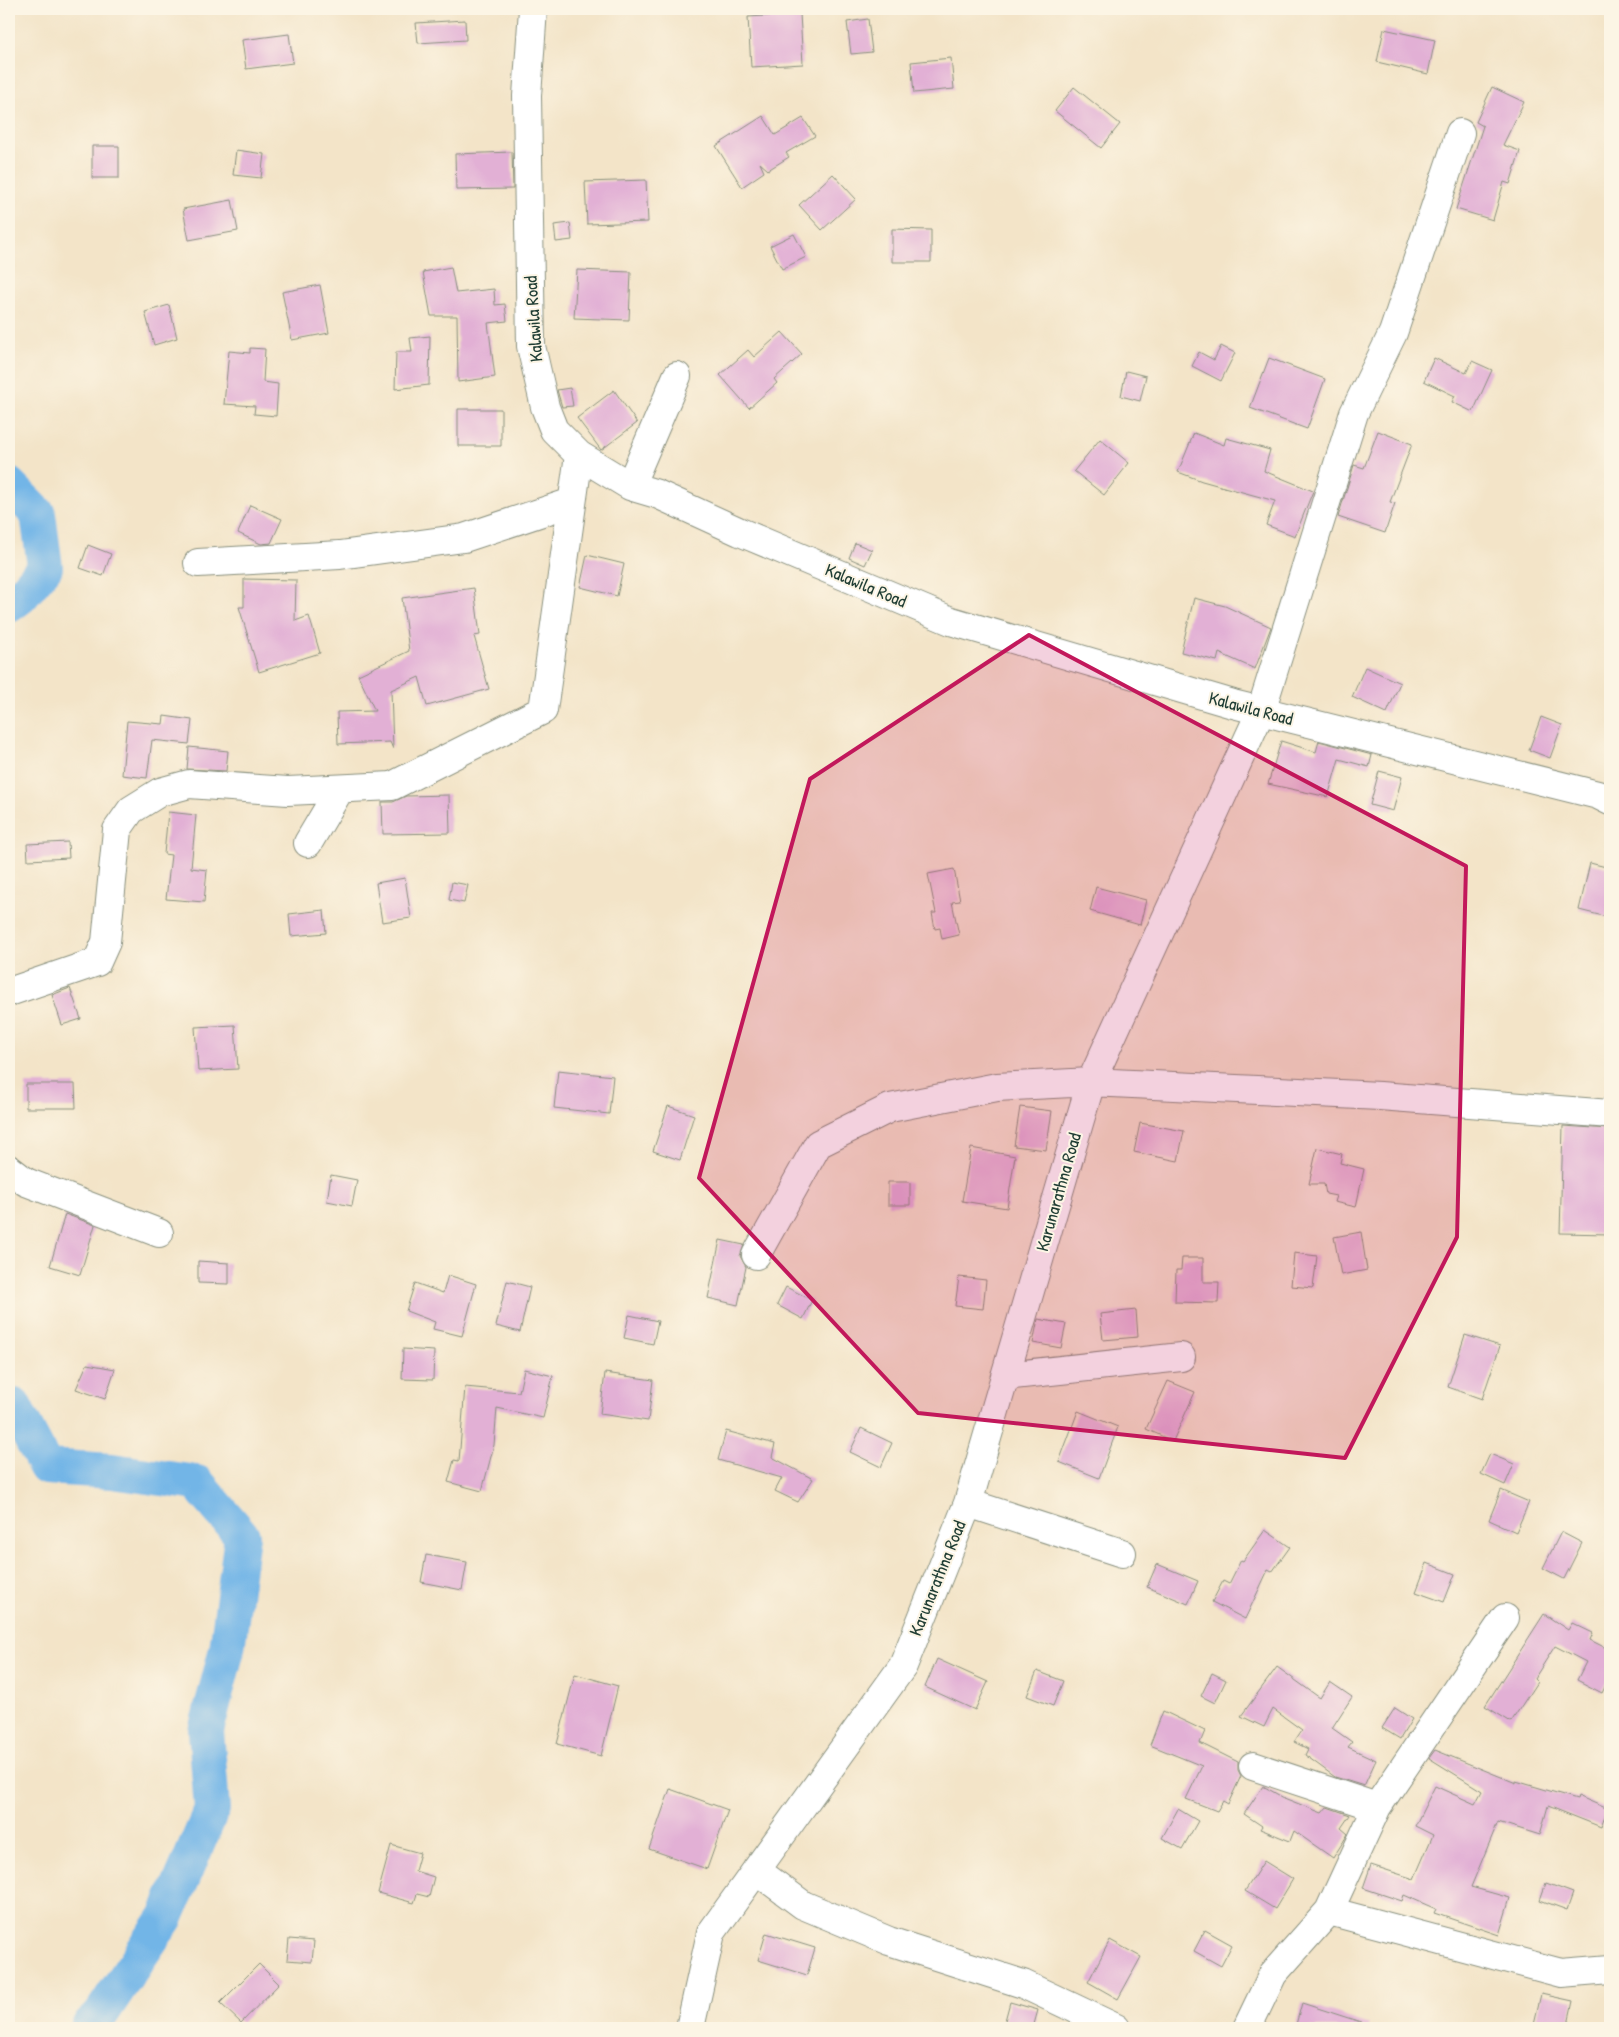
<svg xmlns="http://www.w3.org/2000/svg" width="1619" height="2037" font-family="'Patrick Hand',sans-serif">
  <rect width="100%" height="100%" fill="#fcf5e5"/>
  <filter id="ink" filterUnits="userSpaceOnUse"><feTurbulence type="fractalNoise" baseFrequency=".02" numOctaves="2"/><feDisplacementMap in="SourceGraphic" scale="10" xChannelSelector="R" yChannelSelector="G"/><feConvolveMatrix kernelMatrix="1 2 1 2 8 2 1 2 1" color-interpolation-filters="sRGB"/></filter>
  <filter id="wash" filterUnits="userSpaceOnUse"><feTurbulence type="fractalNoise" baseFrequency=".0096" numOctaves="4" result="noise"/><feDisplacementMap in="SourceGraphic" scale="20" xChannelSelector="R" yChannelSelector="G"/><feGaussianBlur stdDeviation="1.12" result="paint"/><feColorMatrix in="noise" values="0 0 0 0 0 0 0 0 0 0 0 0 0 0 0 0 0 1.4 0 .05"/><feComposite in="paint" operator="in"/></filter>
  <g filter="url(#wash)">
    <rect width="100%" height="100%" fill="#f3e4c8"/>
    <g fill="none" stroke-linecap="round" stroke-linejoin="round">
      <path stroke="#72b5e7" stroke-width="36" d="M9,485l29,29 7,53 -24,29 -12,9
        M9,1406h5l32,61 66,4 85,12 45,53 -15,113 -21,82 6,78 -46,108 -65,97 -13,14"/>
    </g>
    <g id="blocks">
      <path fill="#e2b0d5" d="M800,14l3,50 -52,3 -3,-50z
        M868,19l4,33 -21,2 -4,-32z
        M465,20l1,20 -48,3 -2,-20z
        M1384,29l51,11 -7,34 -51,-12z
        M289,34l4,29 -47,6 -4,-29z
        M951,58l3,31 -40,4 -3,-31z
        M1074,87l46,37 -19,24 -46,-37z
        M1492,87l32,15 -21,43 17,6 -10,33 -6,-2 -11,38 -37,-11 27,-83 -7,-4z
        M763,116l12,19 28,-17 12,18 -29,17 3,4 -21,13 -8,-7 4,9 -22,15 -26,-41z
        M92,146h27v32h-27z
        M236,150l28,4 -3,24 -28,-3z
        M512,152l1,37 -57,1 -1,-36z
        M833,174l23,25 -34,31 -23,-25z
        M646,180l2,42 -61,2 -2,-42z
        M232,200l6,31 -49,9 -6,-31z
        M570,223l2,17 -16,2 -2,-17z
        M892,229l39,1v32h-39z
        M794,234l12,23 -24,12 -12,-23z
        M451,267l5,26 38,-4 1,16 10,-1 2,17 -19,2 7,54 -37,5 -1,-66h-26l-8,-44z
        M577,270l54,2 -2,48 -55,-2z
        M320,285l9,48 -37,7 -10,-48z
        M169,305l8,33 -23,7 -9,-33z
        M782,332l20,22 -28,25 3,4 -28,25 -29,-33 28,-25 6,7z
        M430,336l-1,49 -34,4 1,-37h16l-2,-14z
        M1221,346l14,7 -14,28 -29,-15 7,-14 15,8z
        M250,348l15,1 -2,33 15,2 -2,32 -22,-2 1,-8 -31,-2 5,-53 21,2z
        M1269,358l56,21 -18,50 -57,-21z
        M1434,358l32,15 6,-12 20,9 -19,42 -21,-10 3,-6 -31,-15z
        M1126,371l20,5 -6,25 -19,-5z
        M570,388l3,18 -11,1 -5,-17z
        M614,390l23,33 -36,27 -24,-32z
        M458,409h43v37h-43z
        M1378,431l34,13 -22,58 5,1 -10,30 -47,-16 16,-52 10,3z
        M1194,433l30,12 2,-7 44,12 -6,21 49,20 -18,45 -29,-11 9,-24 -73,-20 -24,-9z
        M1100,439l29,24 -25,32 -30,-24z
        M250,505l32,14 -11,24 -10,1 -23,-11z
        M855,543l17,7 -7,15 -16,-7z
        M88,545l23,9 -8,22 -23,-8z
        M587,555l37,9 -7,32 -37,-9z
        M244,579l52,1 -1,41 14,-5 11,37 -61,19 -20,-65h5z
        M474,588l6,47 -6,1 15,53 -62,17 -8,-29 -28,13 2,59 -3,-7 -52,2 -1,-32 38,-1 -17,-36 51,-24 -7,-53z
        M1194,598l31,8 46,21 -16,42 -36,-16 -2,8 -36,-9z
        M1365,667l35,16 -13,30 -35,-16z
        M164,716l28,4 -3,24 -37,-4 -5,38 -25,-3 5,-54 36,3z
        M1541,717l21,8 -12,33 -21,-8z
        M1281,741l35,11 3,-11 53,14 -3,12 -30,-8 -11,38 -60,-13z
        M189,747l39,4 -2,20 -39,-2z
        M1379,771l23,6 -9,34 -23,-6z
        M449,795l1,38 -67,1 -1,-32h11l13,-6z
        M168,812l28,3 -5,53 16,2 -3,32 -38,-3 5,-44 -7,-1z
        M68,842l1,16 -41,2 -1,-16z
        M1590,863l20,5v35l-3,14 -28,-7z
        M954,869l6,32 -8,1 7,33 -17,4 -2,-11 -5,1 -3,-16h4l-8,-39z
        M405,878l6,40 -29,4 -6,-39z
        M452,882l16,3 -4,18 -15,-3z
        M1096,887l50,13 -6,25 -50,-14z
        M324,910l2,23 -35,3 -2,-22z
        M70,988l11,31 -19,6 -10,-30z
        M235,1025l3,44 -40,2 -3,-44z
        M558,1070l55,6 -4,38 -55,-6z
        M26,1084h49l1,24h-50z
        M668,1106l26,9 -14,45 -27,-9z
        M1020,1107l32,4 -6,39 -32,-4z
        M1140,1123l44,8 -6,30 -44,-9z
        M1563,1126l47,3v105l-50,-1z
        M971,1148l44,8 -8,52 -45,-7z
        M1317,1148l25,6 -2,9 24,6 -8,38 -22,-5 2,-6 -10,-2 -2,-10h-15z
        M331,1175l26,5 -5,26 -25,-5z
        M888,1182h22v23h-22z
        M65,1214l30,11 -15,50 -30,-9z
        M1361,1232l6,38 -26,5 -7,-38z
        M720,1240l24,5 -4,11 6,11 -8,38 -30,-7z
        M1294,1253l23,3 -4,32 -22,-2z
        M1182,1258h21v24h16l-1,21 -43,-1 1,-32h5z
        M198,1261l31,2v21l-31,-1z
        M448,1275l28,9 -14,52 -29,-7 2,-7 -29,-11 9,-28 28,10z
        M959,1277l27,3 -3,29 -28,-3z
        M507,1281l23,6 -10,45 -24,-6z
        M786,1287l26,13 -9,19 -26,-14z
        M1136,1310l2,27 -35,3 -3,-26z
        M629,1315l29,6 -5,23 -29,-6z
        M1038,1319l28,5 -5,24 -28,-5z
        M1465,1335l35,11 -18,53 -34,-12z
        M403,1349l31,2 -1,29 -31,-1z
        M87,1364l28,5 -10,30 -29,-10z
        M524,1369l29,7 -10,42 -46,-10 -3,37 -12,46 -34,-9 6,-22 5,1 6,-74 54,5z
        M605,1373l48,7 -5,41 -48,-7z
        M1168,1381l27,11 -22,49 -27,-12z
        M1078,1411l40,16 -19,51 -40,-16z
        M861,1428l31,15 -11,24 -31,-15z
        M726,1431l49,13 -3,13 41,22 -15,23 -23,-11 7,-13 -64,-18z
        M1490,1454l24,10 -9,21 -24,-11z
        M1501,1490l28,12 -13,30 -27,-12z
        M1265,1530l25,17 -18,25 -4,-2 -23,49 -33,-17 11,-21 6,3 12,-24 2,1z
        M1561,1532l21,11 -18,36 -21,-11z
        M426,1555l41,7 -5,28 -41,-8z
        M1427,1563l28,11 -11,28 -28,-10z
        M1157,1564l41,17 -10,23 -41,-17z
        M1544,1614l24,16 4,-7 21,10 -3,7 20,10v27l-8,16 -25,-13 9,-18 -31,-16 -21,33 3,3 -26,40 -26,-16z
        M937,1659l51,23 -13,28 -50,-23z
        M1277,1667l43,31 10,-16 22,15 -20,31 20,14 -4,5 28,13 -12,26 -29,-9 -30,-22 3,-6 -14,-7 8,-12 -29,-21 -9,18 -23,-11z
        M1037,1671l26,10 -10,25 -26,-10z
        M1212,1673l14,7 -11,23 -14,-7z
        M575,1674l43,12 -17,70 -44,-12z
        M1395,1708l17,11 -12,20 -18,-11z
        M1163,1711l42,20 -5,12 38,19v8l3,6 -13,28 -5,-3 -6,10 -31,-12 16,-33 -52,-21z
        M1435,1750l81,33v-2l61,18 1,-3 30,13 -7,18 -53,-21 -8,29 -42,-13 -27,65 39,11 -11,37 -65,-22 2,-4 -32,-14 -2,6 -39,-13 8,-23 43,14 19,-44 -18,-9 20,-40 40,18 7,-13 -53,-33z
        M1263,1786l21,12 38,15 5,-6 23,8 -9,13 7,6 -15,24 -39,-27 -4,10 -30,-12 2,-3 -18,-12z
        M670,1789l58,21 -21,59 -58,-20z
        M1178,1809l20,12 -16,28 -20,-11z
        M391,1845l29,8 -5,18 19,6 -5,20 -12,-3 -3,9 -36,-10z
        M1264,1861l29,18 -18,30 -30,-18z
        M1546,1883l27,10 -6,17 -27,-10z
        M1205,1930l27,15 -11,21 -27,-15z
        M766,1933l49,15 -8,27 -49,-15z
        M289,1939l25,2 -2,21 -25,-2z
        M1110,1940l31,17 -23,42 -30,-17z
        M259,1964l20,20 -38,39 -21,-20z
        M1541,1994l32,7 -6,27h-34z
        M1010,2002l28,8 -5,18h-30z
        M1302,2003l68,22v3h-75z"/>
    </g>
  </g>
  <g filter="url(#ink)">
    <use href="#blocks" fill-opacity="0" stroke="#89907e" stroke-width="1"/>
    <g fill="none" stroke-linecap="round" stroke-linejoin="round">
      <defs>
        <path id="minor" d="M533,9l-6,87 4,250 14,61 9,23 25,25 51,31 27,8 83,38 211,89 282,83 365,91 12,6
          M630,486l47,-110
          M198,563l142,-8 124,-17 108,-36
          M308,843l32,-54
          M9,992l88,-30 9,-20 11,-112 14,-20 29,-18 29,-8 99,7 104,-5 151,-76 36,-255
          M9,1169l17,13 133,51
          M756,1255l62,-111 72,-36 107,-21 94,-5 289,14 230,18
          M1005,1376l176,-19
          M968,1503l154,50
          M1253,1766l124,41
          M756,1870l47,35 86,36 134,43 93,44
          M1329,1911l48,-104 128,-189
          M690,2028l21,-95 192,-267 65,-163 123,-421 170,-371 93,-298 39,-80 67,-200
          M1247,2028l26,-54 56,-63 232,62 49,-4"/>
      </defs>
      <use href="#minor" stroke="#89907e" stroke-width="30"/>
      <use href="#minor" stroke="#fff" stroke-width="28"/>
    </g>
  </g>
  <path fill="#c2185b" fill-opacity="0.2" stroke="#c2185b" stroke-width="4" stroke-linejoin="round" d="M1029,635l437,231 -9,371 -112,221 -427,-45 -219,-235 111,-399z"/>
  <g text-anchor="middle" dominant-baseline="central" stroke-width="4" stroke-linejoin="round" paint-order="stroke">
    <g font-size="18" fill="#1f3d34" stroke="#fcf5e5">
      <text transform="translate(533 319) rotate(-94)">Kalawila Road</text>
      <text transform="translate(866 585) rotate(23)">Kalawila Road</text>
      <text transform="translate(1251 708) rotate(15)">Kalawila Road</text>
      <text transform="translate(1058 1192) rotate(-74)">Karunarathna Road</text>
      <text transform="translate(937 1578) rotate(-68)">Karunarathna Road</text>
    </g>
  </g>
  <rect width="1619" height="2037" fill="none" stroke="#fcf5e5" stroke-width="30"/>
</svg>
